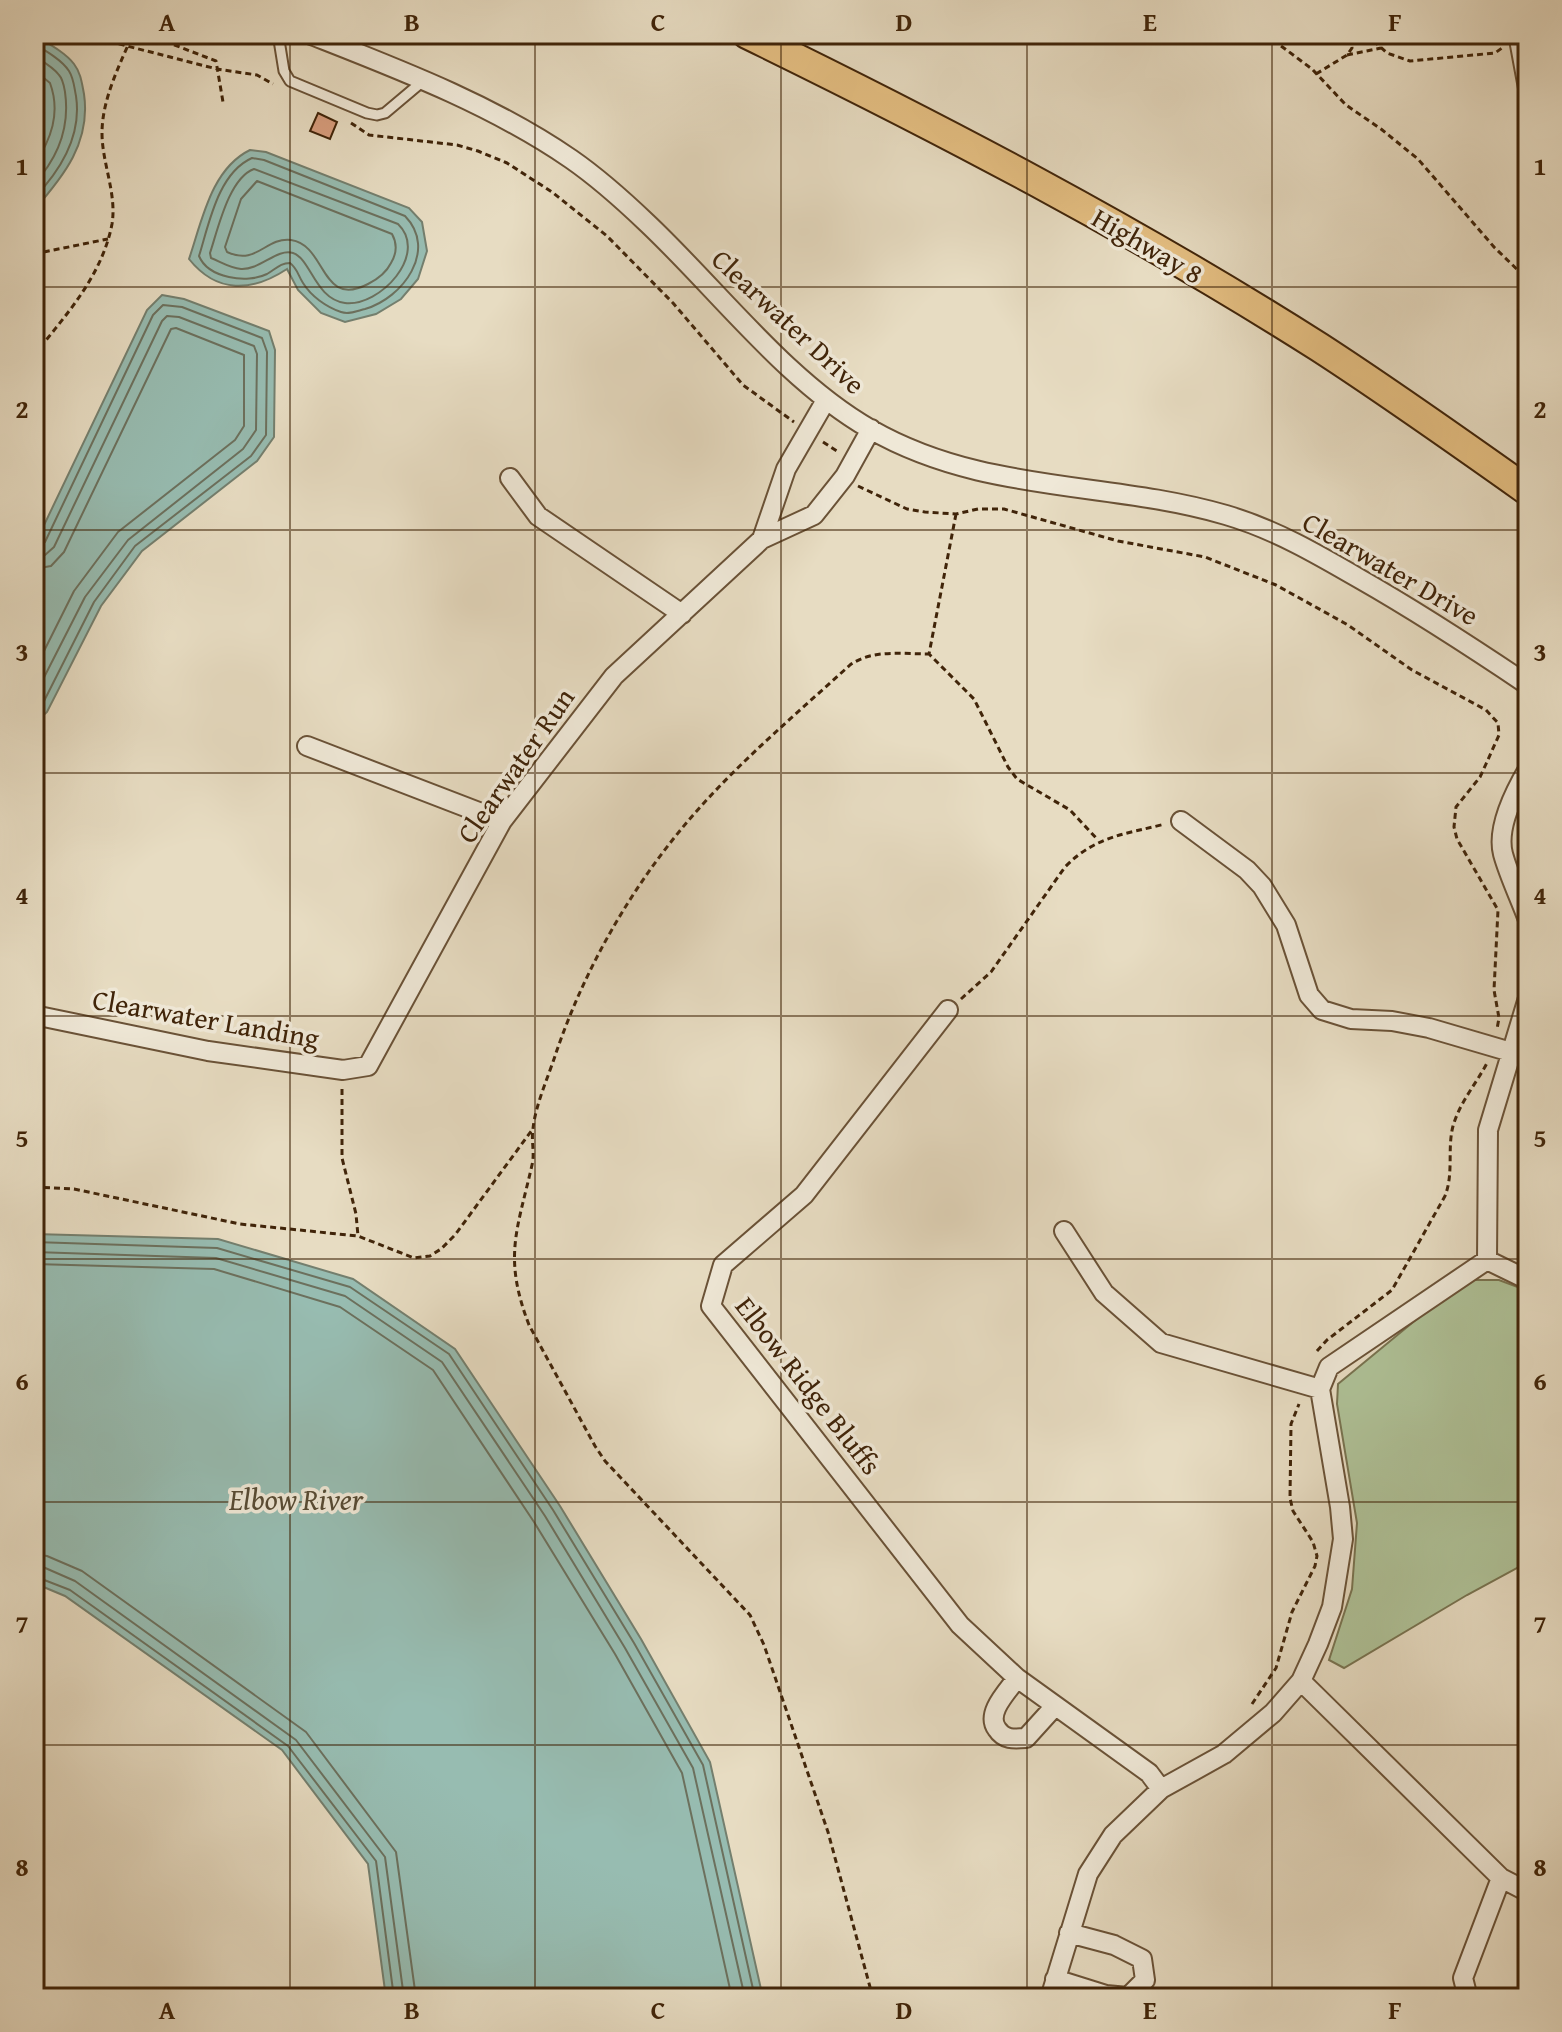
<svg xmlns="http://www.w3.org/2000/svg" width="1562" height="2032" font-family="'Gentium Book Plus',serif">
  <rect width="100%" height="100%" fill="#e7dcc2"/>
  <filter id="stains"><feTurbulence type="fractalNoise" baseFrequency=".0025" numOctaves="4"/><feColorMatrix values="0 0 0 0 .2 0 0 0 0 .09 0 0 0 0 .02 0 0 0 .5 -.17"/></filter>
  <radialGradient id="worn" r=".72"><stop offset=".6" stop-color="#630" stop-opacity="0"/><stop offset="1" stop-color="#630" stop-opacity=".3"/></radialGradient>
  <path fill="#afc298" stroke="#787350" stroke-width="2" d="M1471,1280h28l29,11v271l-61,33 -123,73 -15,-8 23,-71 5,-66 -20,-119 1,-20 91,-75z"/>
  <path fill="#97bcb1" stroke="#747f6e" stroke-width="2" d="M34,35c13,8 31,17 40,29 7,9 8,20 10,30 7,48 -20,82 -50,116z
    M250,150l16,2 143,56 13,14 5,29 -9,28 -17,20 -25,15 -31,8 -24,-9 -23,-23 -11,-21c-35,23 -70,25 -98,-10 13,-38 22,-90 61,-109z
    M162,295l22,4 85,32 6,19 -1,87 -17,24 -115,90 -41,55 -54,106 -13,12v-178l113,-236z
    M34,1234l184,5 135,40 102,70 105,157 81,133 69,123 53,236h-377l-18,-134 -86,-114 -217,-154 -31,-13z"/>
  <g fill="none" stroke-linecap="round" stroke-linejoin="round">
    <path stroke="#6c705d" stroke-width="2" d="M34,44c12,7 28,16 35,27 5,8 5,16 7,25 6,40 -15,74 -42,102
      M34,56c8,5 19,11 25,19 4,4 5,11 6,17 5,35 -7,66 -31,92
      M34,70l16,13c11,30 1,57 -16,82
      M252,158l12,2 141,56c33,34 -2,82 -40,93 -8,2 -16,6 -24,3 -15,-5 -30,-16 -38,-29 -5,-8 -6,-15 -13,-20 -10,0 -14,6 -23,11 -20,10 -59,4 -68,-18 10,-32 19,-83 53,-98z
      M254,169l144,55c31,30 -18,83 -53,79 -30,-4 -34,-44 -52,-50 -16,-5 -33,17 -52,16 -11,-1 -20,-7 -30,-11l-1,-5c8,-24 19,-75 44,-84z
      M257,181l135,53c5,9 5,19 -1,29 -5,10 -13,16 -23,21 -48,25 -41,-39 -77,-44 -26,-3 -34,26 -64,12l-2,-5 16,-48z
      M34,547l11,-5 108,-227 10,-10 19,2 80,31 5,14 -1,83 -15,21 -116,90 -41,56 -53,105 -7,6
      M34,557l11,-2 9,-8 108,-226 5,-5 12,1 75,29 3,8 -1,76 -13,19 -115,91 -43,57 -51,100
      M34,569l17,-3 13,-14 107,-223 5,-1 68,27v71l-9,14 -117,92 -44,59 -40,80
      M34,1242l183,6 133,39 99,67 104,156 81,133 69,122 52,233
      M34,1252l182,6 129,38 97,66 103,154 80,132 68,120 52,230
      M34,1264l180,5 126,38 93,63 101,152 81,132 67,119 50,225
      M34,1554l13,2 35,15 224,161 90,120 20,146
      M34,1566l9,1 32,14 221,159 89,117 19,141
      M34,1576l36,14 218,156 88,115 18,137"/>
  </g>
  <path fill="#d79d7d" stroke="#402409" stroke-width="2" d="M318,113l19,9 -7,17 -20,-8z"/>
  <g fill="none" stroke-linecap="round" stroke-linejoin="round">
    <defs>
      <path id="lane" d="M278,34l6,37 6,10 77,32 10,2 8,-2 38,-32"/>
      <path id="street" d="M309,34c89,35 182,70 262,125 26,18 53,42 76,64 70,66 139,158 223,206 113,65 235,51 356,86 48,14 91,39 134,64 58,33 113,69 168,106
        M1518,34l10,54
        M510,478l28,38 144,98
        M762,539l24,-70 40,-69
        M307,746l195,75
        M1528,769c-13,22 -32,58 -25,85 6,22 17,44 25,66
        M1181,821l66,49 15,16 24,39 23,70 13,15 29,9 41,2 37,7 99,29
        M948,1010l-144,185 -81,70 -12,41 249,319 57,53 132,95 12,16
        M34,1015l174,36 135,19 25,-4 134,-245 112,-145 148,-137 52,-24 31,-39 26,-47
        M1064,1231l40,62 57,50 159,46
        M1487,1260l1,-130 40,-132
        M1487,1260l41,20
        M1017,1678c-9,13 -32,35 -20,51 7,11 17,10 29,9l29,-32
        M1301,1681l200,197 27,14
        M1055,1979l51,16 22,2 17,-17 -3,-21 -28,-14 -45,-12
        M1050,1998l38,-124 25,-39 48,-46 63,-35 49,-41 28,-32 17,-37 14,-37 11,-68 -3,-32 -20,-118 9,-22 158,-107
        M1468,1998l-5,-20 38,-100"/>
      <path id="primary" d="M747,34c195,95 388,196 572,313 71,46 140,95 209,144"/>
    </defs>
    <use href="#lane" stroke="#6a5237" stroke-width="13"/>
    <use href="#street" stroke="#6a5237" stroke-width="22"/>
    <use href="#primary" stroke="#402409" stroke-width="32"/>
    <path stroke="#402409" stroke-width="3" stroke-dasharray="6 4" stroke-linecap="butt" d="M80,34l137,35 40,6 16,9
      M146,34l70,27 7,41
      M1265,34l47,35 34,36 35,24 37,30 76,88 34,33
      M1366,34l21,19 23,8 85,-8 7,-5
      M1374,41l6,-7
      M1347,55l34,-7
      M1316,74l31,-19 5,-7 -1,-14
      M351,123l18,12 88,10 21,6 29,12 45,29 55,44 66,67 70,82 51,37
      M34,254l74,-15
      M34,355c32,-40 68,-79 78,-131 5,-30 -10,-61 -10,-91 0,-34 18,-69 31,-99
      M823,442l14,9
      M858,486l49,23 18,3 31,2 22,-5h26l114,32 87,16 71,28 72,40 64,45 74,40 12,13 1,12 -13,29 -6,13 -24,30 -2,20 3,12 41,71 -4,80 5,28 -2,11
      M956,514l-27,140 45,45 34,68 9,12 53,31 28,30
      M961,999l30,-27 74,-105c30,-31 61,-33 100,-43
      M342,1089v69l14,56 2,22
      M34,1187l40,2 166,35 118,12 56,22 16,-2 11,-7 14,-14 77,-105
      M1317,1351l10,-11 65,-50 53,-94c9,-23 2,-47 8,-70 7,-24 23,-42 34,-63
      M1252,1704l24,-36 16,-56 23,-46 2,-10 -4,-14 -20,-31 -3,-13 1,-74 8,-20
      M873,1998l-45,-166 -64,-187 -14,-30 -145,-154 -10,-15 -66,-121c-26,-68 -12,-94 3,-160 3,-12 -1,-24 1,-36 2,-23 16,-54 23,-76 33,-97 89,-189 160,-263 42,-44 89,-84 134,-125 22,-16 53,-11 79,-11"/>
    <use href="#lane" stroke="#efe8d7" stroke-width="9"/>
    <use href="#street" stroke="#efe8d7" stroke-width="18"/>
    <use href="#primary" stroke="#e4be81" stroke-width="28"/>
  </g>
  <path fill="none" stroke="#402409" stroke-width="2" stroke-opacity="0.55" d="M290,34v1964M535,34v1964M781,34v1964M1027,34v1964M1272,34v1964M34,287h1494M34,530h1494M34,773h1494M34,1016h1494M34,1259h1494M34,1502h1494M34,1745h1494"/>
  <g text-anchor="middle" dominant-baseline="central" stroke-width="7" stroke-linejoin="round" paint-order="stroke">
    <g font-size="28" fill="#402409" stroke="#efe8d7">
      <text transform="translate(1148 245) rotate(30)">Highway 8</text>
      <text transform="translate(789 321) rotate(43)">Clearwater Drive</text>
      <text transform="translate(1391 568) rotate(30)">Clearwater Drive</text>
      <text transform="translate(515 765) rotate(-55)">Clearwater Run</text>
      <text transform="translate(206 1018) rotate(10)">Clearwater Landing</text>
      <text transform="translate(809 1385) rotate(52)">Elbow Ridge Bluffs</text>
    </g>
    <g font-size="30" font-style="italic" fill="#564a33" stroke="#efe8d7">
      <text x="296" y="1499">Elbow River</text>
    </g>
  </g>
  <rect width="1562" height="2032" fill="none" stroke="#e7dcc2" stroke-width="88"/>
  <rect x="44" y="44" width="1474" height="1944" fill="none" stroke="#402409" stroke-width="3"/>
  <g font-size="26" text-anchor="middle" font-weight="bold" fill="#402409">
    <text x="167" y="31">A</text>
    <text x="412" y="31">B</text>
    <text x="658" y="31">C</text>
    <text x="904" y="31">D</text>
    <text x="1150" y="31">E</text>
    <text x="1395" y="31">F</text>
    <text x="22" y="175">1</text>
    <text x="1540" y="175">1</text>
    <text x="22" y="418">2</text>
    <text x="1540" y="418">2</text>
    <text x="22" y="661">3</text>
    <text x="1540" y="661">3</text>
    <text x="22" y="904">4</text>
    <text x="1540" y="904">4</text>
    <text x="22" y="1147">5</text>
    <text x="1540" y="1147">5</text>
    <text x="22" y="1390">6</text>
    <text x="1540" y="1390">6</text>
    <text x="22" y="1633">7</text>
    <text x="1540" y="1633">7</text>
    <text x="22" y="1876">8</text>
    <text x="1540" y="1876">8</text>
    <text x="167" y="2019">A</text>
    <text x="412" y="2019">B</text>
    <text x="658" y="2019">C</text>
    <text x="904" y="2019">D</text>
    <text x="1150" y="2019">E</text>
    <text x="1395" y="2019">F</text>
  </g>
  <rect width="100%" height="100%" filter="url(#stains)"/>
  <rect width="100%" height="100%" fill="url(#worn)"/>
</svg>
